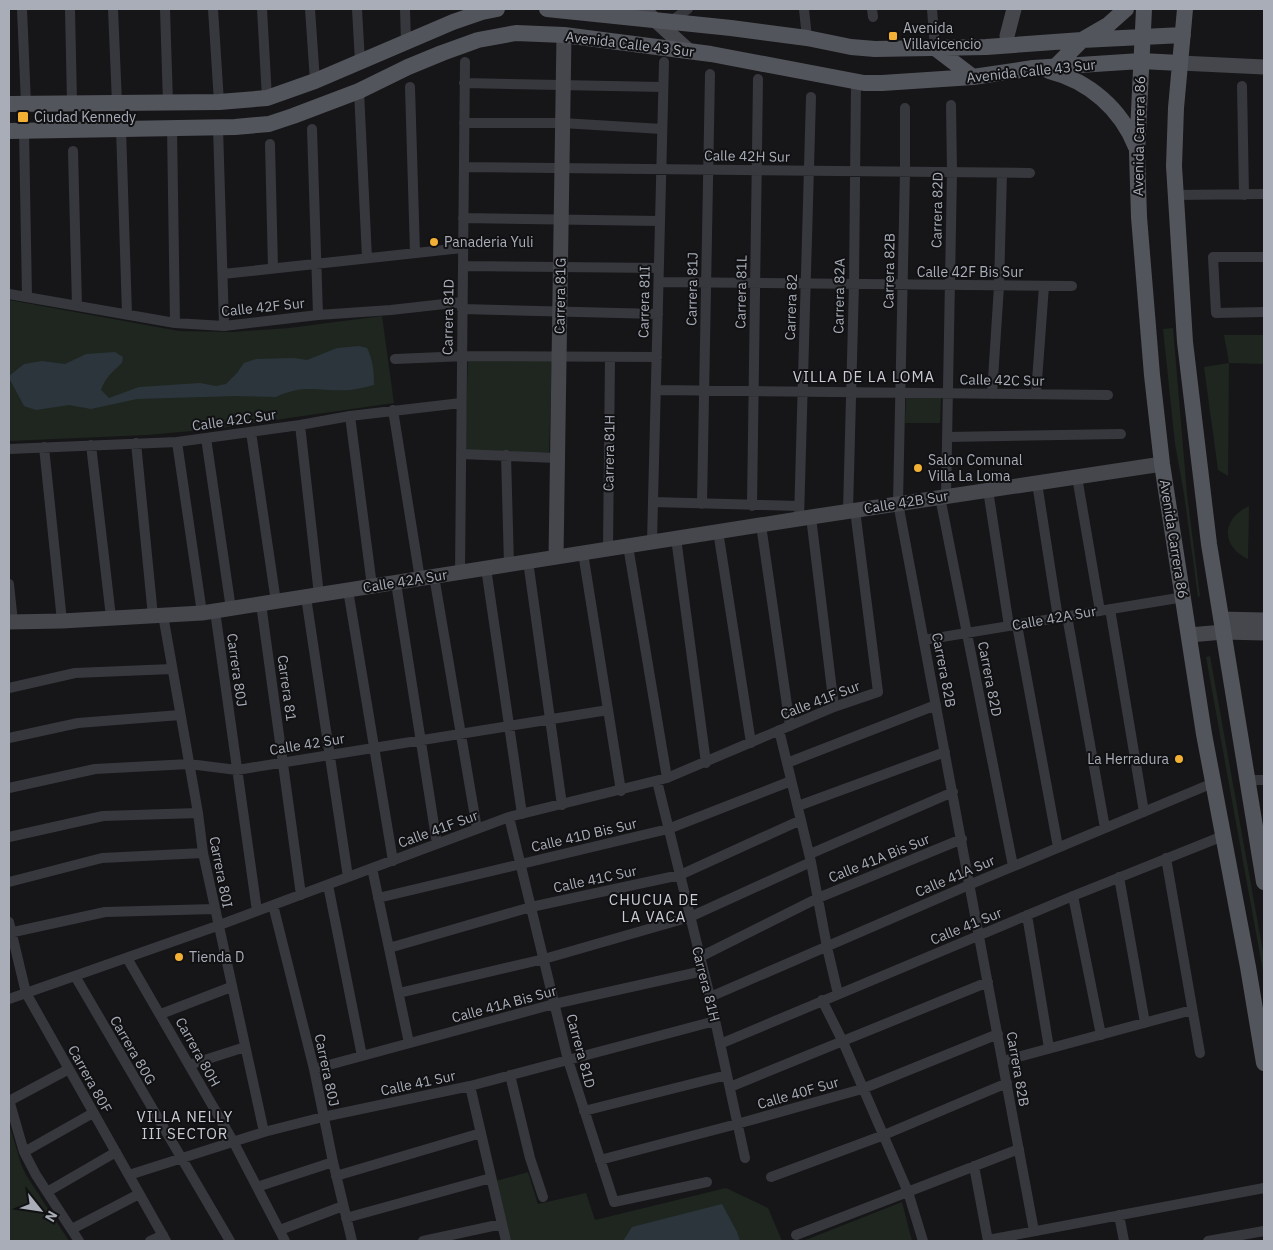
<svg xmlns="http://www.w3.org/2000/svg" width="1273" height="1250" font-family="'IBM Plex Sans',sans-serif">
  <rect width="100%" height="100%" fill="#161618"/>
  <path fill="#1e261f" d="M9,300l170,31 54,1 56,-4 93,-12 12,87 -181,26 -66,6 -138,6z
    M1173,328l14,166 13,102 -2,1 -14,-103 -9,-50 -12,-115z
    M1224,335h40v29l-35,-1 -1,113 -10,-6 -14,-103 25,-4z
    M468,359l84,2 -3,92 -84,-2z
    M906,398h35l-1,25h-35z
    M1249,506l-1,53c-28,-13 -26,-41 1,-53z
    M1210,656l54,301v20l-58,-320z
    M9,1123l12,41 5,11 43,66h-60z
    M528,1172l10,32 48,-11 9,27 131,-32 42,20 14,33h-272l-14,-60z
    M902,1202l10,39h-109z"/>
  <path fill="#2c353c" d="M359,346l8,2c6,12 7,24 7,37 -8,2 -16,4 -24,5 -29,2 -45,-7 -74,7l-40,-1 -99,3 -46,10 -22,-4 -33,5 -12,-4 -15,-28v-2l15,-12 18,-3 23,3 21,-10 29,-2 8,5 -1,6c-9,8 -17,15 -21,27l8,8 30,-11 61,-4 16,3 10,-2 11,-11 7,-10 12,-4 38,-1 13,2 30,-12z
    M722,1204l15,28 3,9h-117l9,-14z"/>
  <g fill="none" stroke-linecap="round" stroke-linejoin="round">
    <path stroke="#37383d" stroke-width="10" d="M22,9l4,95
      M70,9l2,94
      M113,9l4,94
      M165,9l3,94
      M213,9l6,93
      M262,9l5,89
      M310,9l5,72
      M357,9l3,53
      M405,9l1,33
      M804,9l3,29
      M872,9l1,8
      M932,9l3,39
      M671,21l17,-12
      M464,83l199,4
      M1242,86l2,109
      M410,87l5,166
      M359,91l8,167
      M905,108v63l-7,332 136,728
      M464,123h98l100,6
      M218,127l6,199
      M121,128l6,186
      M172,128l3,195
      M312,129l6,186
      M24,130l3,167
      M270,144l3,124
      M73,151l4,155
      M464,167l566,6
      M1175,195l89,-1
      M463,218l197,3
      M1264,257h-51l3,56 48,-1
      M463,266l196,2
      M223,274l239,-26
      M659,282l413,4
      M9,294l166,29 49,3 94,-11 73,-5 71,-8
      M462,309l196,5
      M395,359l71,-3 191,1
      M656,390l452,5
      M992,394l7,-108 3,-113
      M1036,394l8,-108
      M393,410l27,169
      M350,416l22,170
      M300,425l19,170
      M251,432l25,170
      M947,437l174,-3
      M206,438l25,171
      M177,442l25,171
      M136,443l17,173
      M91,445l20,172
      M44,447l18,174
      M9,449l168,-7 123,-17 50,-9 111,-13
      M461,454l96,4
      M506,455l3,110
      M1077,477l23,134
      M1037,483l21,135
      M988,490l21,136
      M946,496l6,-324 -1,-67
      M940,497l73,369
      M653,502l146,4
      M702,504l8,-430
      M752,506l6,-427
      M848,511l6,-227 2,-202
      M811,517l23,190
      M799,519l12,-422
      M761,525l29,201
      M718,531l33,212
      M676,538l30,225
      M652,542l12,-480
      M628,546l39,232
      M608,549l2,-192
      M583,553l38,238
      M528,561l34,244
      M486,568l36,246
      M460,572l5,-510
      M434,576l43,253
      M396,583l41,261
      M9,584l4,38
      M348,590l45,271
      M306,597l42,280
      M261,604l40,291
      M1110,609l34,203
      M215,611l42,300
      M163,615l35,198 5,40 61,279
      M1067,616l38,212
      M1017,625l41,222
      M924,640l260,-43
      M9,688l66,-15 97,-4
      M779,730l32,132 16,85 11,47
      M9,738l69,-15 102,-8
      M787,763l149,-58
      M1247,780h17
      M657,781l53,216 35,161
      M9,788l86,-19 94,-5 48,6 371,-60
      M798,806l147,-54
      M509,817l59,243 46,142 93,-20
      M9,837l94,-21 95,-3
      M810,854l143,-62
      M1166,858l34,195
      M372,868l37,175
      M1119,877l26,146
      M9,882l93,-24 101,-5
      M328,885l34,171
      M1073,896l28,139
      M378,898l290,-69 123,-48
      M273,905l41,164 19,93 19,79
      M1027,915l22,133
      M9,922l17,71 140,248
      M9,933l96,-21 109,-3
      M389,948l142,-41 149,-32 121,-55
      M700,957l118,-59 144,-59
      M127,958l106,183 52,100
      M75,976l155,265
      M399,993l145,-34 146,-42 121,-55
      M710,997l273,-118 230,-96
      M9,999l208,-73 292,-109 158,-39 167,-71 44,-15 -23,-182
      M822,1000l21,42 65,150 15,49
      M161,1014l70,-27
      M720,1044l353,-148 150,-60
      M1003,1061l189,-51
      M189,1065l56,-18
      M314,1069l240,-65 149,-33
      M510,1075l20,83 13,39
      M470,1086l36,155
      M730,1087l258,-105
      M9,1100l15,52 12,23 43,66
      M9,1101l60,-32
      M584,1111l143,-36
      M24,1152l69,-39
      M600,1160l137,-36 125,-35 136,-55
      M974,1166l14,75
      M129,1175l135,-43 59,-15 147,-31 245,-65
      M336,1176l145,-43
      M771,1177l113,-42 123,-52
      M257,1187l76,-25
      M47,1192l69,-40
      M1119,1215l5,26
      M346,1218l145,-40
      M72,1229l67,-35
      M280,1230l63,-24
      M796,1235l223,-86
      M988,1240l276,-52
      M150,1241l13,-6
      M423,1241l79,-17
      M1208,1241l56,-10"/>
    <path stroke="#45474d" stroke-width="15" d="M643,9l46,42
      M1007,36l7,-27
      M1180,63l84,4
      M556,557l8,-522
      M1221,619l43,1
      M9,622l53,-1 140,-8 609,-96 351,-53
      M1189,635l35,-3 40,1"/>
    <path stroke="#53555c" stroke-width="16" d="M547,9l184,19 76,10 44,9 24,2 111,-2 96,-7 101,-5
      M1144,9l-7,143 2,65 13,158 10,89 42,270 44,233 16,96
      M1185,9l-9,99 -2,58 11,176 24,202 55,338
      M935,48l38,29
      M1056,66l26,-26 26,-15 18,-16
      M1049,71c40,10 72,38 87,76
      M9,104l210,-2 48,-4 48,-17 138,-59 29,-10 15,-3
      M9,131l226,-4 34,-3 24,-8 66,-25 49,-24 34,-14 36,-13 38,-7 48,2 147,19 153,29h18l91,-6 60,-9 108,-7 39,2"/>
  </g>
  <g fill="#f2b134" stroke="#111113" stroke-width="2">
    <rect x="888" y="31" width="10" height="10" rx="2.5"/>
    <rect x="17" y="111" width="12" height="12" rx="2.5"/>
    <circle cx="434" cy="242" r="5"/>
    <circle cx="918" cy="468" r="5"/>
    <circle cx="1179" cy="759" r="5"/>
    <circle cx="179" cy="957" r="5"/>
  </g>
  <g text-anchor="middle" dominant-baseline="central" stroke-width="4" stroke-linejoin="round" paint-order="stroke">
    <g font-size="14" fill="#a8adb8" stroke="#111113" text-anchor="start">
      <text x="903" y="28">Avenida<tspan x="903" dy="16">Villavicencio</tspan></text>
      <text x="34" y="117">Ciudad Kennedy</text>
      <text x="444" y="242">Panaderia Yuli</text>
      <text x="928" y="460">Salon Comunal<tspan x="928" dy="16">Villa La Loma</tspan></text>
      <text x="1169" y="759" text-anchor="end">La Herradura</text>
      <text x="189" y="957">Tienda D</text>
    </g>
    <g font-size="14" fill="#a8adb8" stroke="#111113">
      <text transform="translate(630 44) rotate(7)">Avenida Calle 43 Sur</text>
      <text transform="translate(1031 71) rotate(-6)">Avenida Calle 43 Sur</text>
      <text transform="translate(1139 136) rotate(-89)">Avenida Carrera 86</text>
      <text transform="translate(747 156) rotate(1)">Calle 42H Sur</text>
      <text transform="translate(937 210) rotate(-89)">Carrera 82D</text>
      <text transform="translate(889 271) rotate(-89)">Carrera 82B</text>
      <text x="970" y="272">Calle 42F Bis Sur</text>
      <text transform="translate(692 289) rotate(-89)">Carrera 81J</text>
      <text transform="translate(741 292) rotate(-89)">Carrera 81L</text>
      <text transform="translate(560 296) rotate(-89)">Carrera 81G</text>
      <text transform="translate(839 296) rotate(-89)">Carrera 82A</text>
      <text transform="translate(644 302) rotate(-89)">Carrera 81I</text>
      <text transform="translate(263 307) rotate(-6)">Calle 42F Sur</text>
      <text transform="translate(791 307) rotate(-88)">Carrera 82</text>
      <text transform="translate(448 317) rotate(-89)">Carrera 81D</text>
      <text transform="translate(1002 380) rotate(1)">Calle 42C Sur</text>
      <text transform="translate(234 420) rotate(-8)">Calle 42C Sur</text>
      <text transform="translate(609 453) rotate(-89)">Carrera 81H</text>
      <text transform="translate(906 502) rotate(-9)">Calle 42B Sur</text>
      <text transform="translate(1174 539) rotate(81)">Avenida Carrera 86</text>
      <text transform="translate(405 581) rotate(-9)">Calle 42A Sur</text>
      <text transform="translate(1054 618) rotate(-10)">Calle 42A Sur</text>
      <text transform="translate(237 670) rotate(82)">Carrera 80J</text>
      <text transform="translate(944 670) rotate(79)">Carrera 82B</text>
      <text transform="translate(990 679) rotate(79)">Carrera 82D</text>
      <text transform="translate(287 688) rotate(82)">Carrera 81</text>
      <text transform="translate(820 700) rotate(-21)">Calle 41F Sur</text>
      <text transform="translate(307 744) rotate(-9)">Calle 42 Sur</text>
      <text transform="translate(438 829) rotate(-20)">Calle 41F Sur</text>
      <text transform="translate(584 835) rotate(-13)">Calle 41D Bis Sur</text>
      <text transform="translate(879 858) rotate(-22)">Calle 41A Bis Sur</text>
      <text transform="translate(221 872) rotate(79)">Carrera 80I</text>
      <text transform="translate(955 876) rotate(-23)">Calle 41A Sur</text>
      <text transform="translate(595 879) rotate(-12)">Calle 41C Sur</text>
      <text transform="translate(966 926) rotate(-22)">Calle 41 Sur</text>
      <text transform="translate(706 984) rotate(76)">Carrera 81H</text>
      <text transform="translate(504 1004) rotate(-15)">Calle 41A Bis Sur</text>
      <text transform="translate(133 1050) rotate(60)">Carrera 80G</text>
      <text transform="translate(581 1051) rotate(75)">Carrera 81D</text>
      <text transform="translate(198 1052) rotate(61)">Carrera 80H</text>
      <text transform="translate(1018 1069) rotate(80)">Carrera 82B</text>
      <text transform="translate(327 1070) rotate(78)">Carrera 80J</text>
      <text transform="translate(90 1079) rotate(61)">Carrera 80F</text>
      <text transform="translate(418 1083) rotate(-12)">Calle 41 Sur</text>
      <text transform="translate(798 1093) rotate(-16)">Calle 40F Sur</text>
    </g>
    <g font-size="15" letter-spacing="1" fill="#c9ccd4" stroke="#111113">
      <text x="864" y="376">VILLA DE LA LOMA</text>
      <text x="654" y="899">CHUCUA DE<tspan x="654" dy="17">LA VACA</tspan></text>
      <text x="185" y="1116">VILLA NELLY<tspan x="185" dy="17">III SECTOR</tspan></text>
    </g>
  </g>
  <rect width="1273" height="1250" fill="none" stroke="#a8adb8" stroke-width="20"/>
  <g transform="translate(40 1210) rotate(120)" stroke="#111113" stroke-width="4" paint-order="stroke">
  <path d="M0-4L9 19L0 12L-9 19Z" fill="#a8adb8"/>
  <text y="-8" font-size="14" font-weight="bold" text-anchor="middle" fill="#a8adb8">N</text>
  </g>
</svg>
